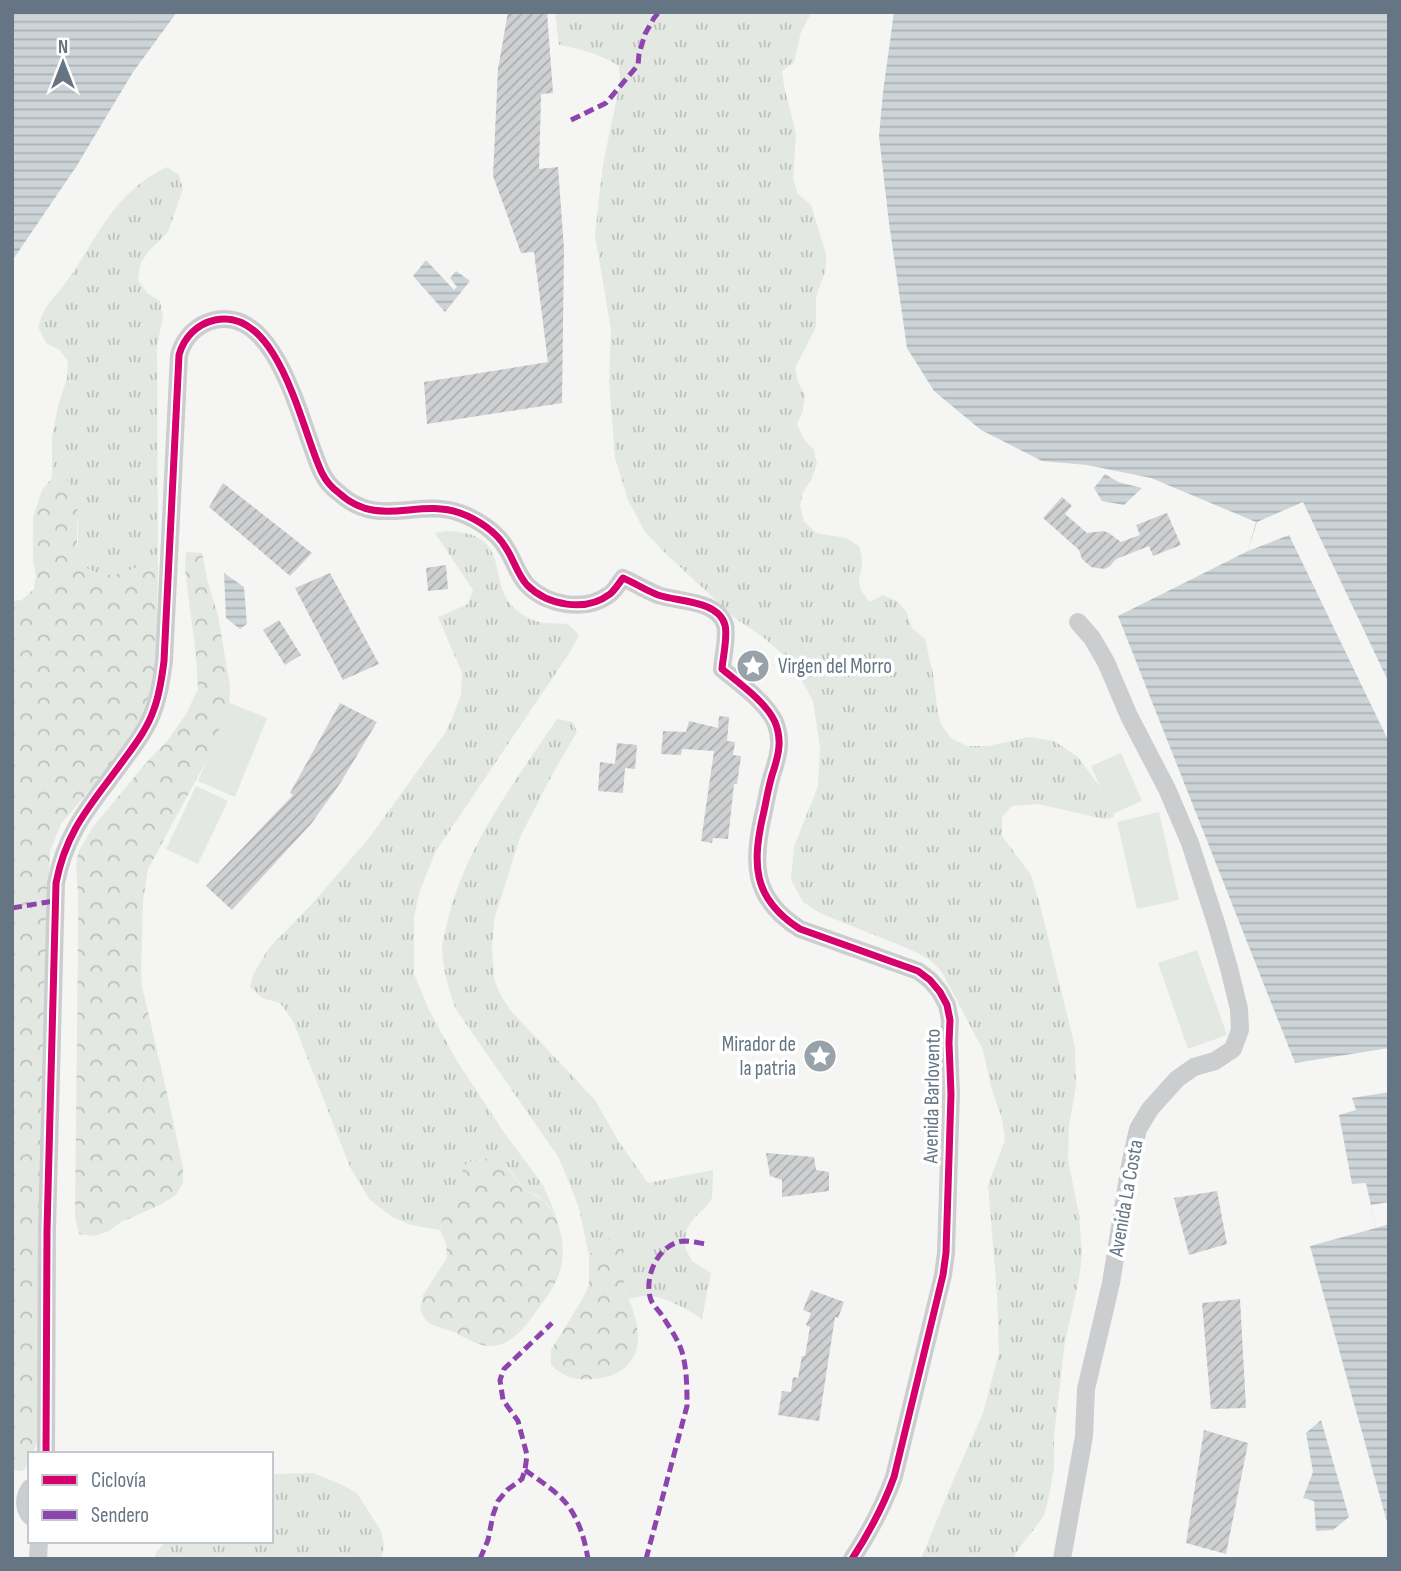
<svg xmlns="http://www.w3.org/2000/svg" width="1401" height="1571" font-family="'Sofia Sans Condensed',sans-serif">
  <defs>
    <pattern id="grass-tufts" width="24" height="20" patternUnits="userSpaceOnUse" patternTransform="scale(1.75)"><rect width="24" height="20" fill="#e4e8e2"/><path d="M3 7l-1-3M5 7V3M7 7l1-3M15 17l-1-3M17 17v-4M19 17l1-3" fill="none" stroke="#bcc1bd"/></pattern>
    <pattern id="forest-crowns" width="20" height="18" patternUnits="userSpaceOnUse" patternTransform="scale(1.75)"><rect width="20" height="18" fill="#e4e8e2"/><path d="M2 6a3 3 0 1 1 6 0M12 15a3 3 0 1 1 6 0" fill="none" stroke="#bcc1bd"/></pattern>
    <pattern id="water-rules" width="6" height="5" patternUnits="userSpaceOnUse" patternTransform="scale(1.75)"><rect width="6" height="5" fill="#cdd4d7"/><path d="M0 2.5h6" fill="none" stroke="#aab1b4"/></pattern>
    <pattern id="building-hatch" width="6" height="6" patternUnits="userSpaceOnUse" patternTransform="scale(1.75)"><rect width="6" height="6" fill="#ced0d1"/><path d="M-1 1l2-2M0 6l6-6M5 7l2-2" fill="none" stroke="#abadaf"/></pattern>
  </defs>
  <rect width="100%" height="100%" fill="#f5f5f4"/>
  <path fill="url(#grass-tufts)" d="M555,12h257l-11,20 -7,30 -12,9 2,15 12,48 -3,45 5,15 13,11 15,49v15l-10,28v30l-21,41 3,14 7,13 -2,15 -6,14 6,14 11,12 3,14 -6,16 -8,12 -3,14 4,15 12,12 30,5 13,8c2,6 3,12 3,18 -3,20 -7,21 8,38l13,-7 14,6 10,12 5,15 13,11 8,35 5,40 3,10 10,14 16,8h21l41,-9 25,4 23,15 35,47 2,14 -10,2 -66,-15 -26,2 -10,11v19l29,39 9,30 35,142 1,39 -7,40 -1,34 11,54 3,41 -3,24 -14,63 -11,93v32l-5,29 -5,20 -27,35 -4,8h-92l32,-78 30,-68 16,-60 -2,-61 -9,-107 17,-45 -3,-21 -11,-32 -8,-37 -41,-78 -13,-13 -22,-11 -85,-34 -19,-12 -12,-22 3,-33 24,-61 2,-39 -7,-46 -18,-33 -8,-10 -23,-20 -29,-20 -71,-66 -19,-20 -17,-32 -13,-42 -6,-76 2,-52 -16,-95 8,-71 17,-81 -1,-17c-19,-12 -38,-17 -60,-21z
    M167,167l12,8 4,14 -15,43 -21,21 -7,12 -2,15 9,13 13,8 3,15 -6,31 1,223 -15,-4 -30,9 -16,-2 -13,-6 -6,-15v-31l-11,-41 -15,-2v-40l6,-32 9,-28 1,-16 -8,-12 -14,-7 -8,-16c2,-5 3,-11 6,-16 5,-10 14,-17 20,-26 34,-46 47,-91 103,-118z
    M448,531c11,1 23,2 32,8 30,19 4,63 56,82 9,3 22,2 32,3l11,11 -9,17 -134,199 -16,39 -6,27v57l15,36 28,51 46,70 40,54 14,33 -8,-12 -11,-10 -12,-6 -10,-11 -8,-12 -27,-9 -14,5c-6,13 -9,27 -15,40 -6,12 -9,13 -12,27l-29,-5 -19,-8 -23,-18 -19,-32 -57,-146 -13,-18 -18,-5 -12,-11 3,-12 16,-27 42,-43 58,-67 76,-105 7,-14 9,-24 1,-22 -24,-56 30,-13 5,-14 -38,-57z
    M557,719l16,3 4,10 -25,43 -32,62 -26,83 -2,27 2,32 7,17 10,15 84,89 24,42 29,41 65,-13 -1,28 -7,10 -11,10 -8,12 -1,18 7,13 19,12 -9,46c-15,-10 -38,-24 -57,-23 -5,0 -12,2 -17,3l-6,-30v-23l-24,-1 -9,11 -10,-48 -20,-50 -104,-150c-6,-19 -12,-38 -13,-58 0,-8 3,-18 5,-26 17,-76 67,-141 110,-205z
    M313,1473l27,11 17,9 24,38 3,15 -3,13h-227l2,-6 9,-12h106v-67z"/>
  <path fill="url(#forest-crowns)" d="M52,478l15,2c17,25 7,44 11,71 1,5 4,11 6,16l13,6 16,2 30,-9 15,4 -1,36 5,75 -22,49 -79,94 -11,27 -5,151v208l-8,233 -4,11h-3v8l-8,9 -10,-1v-869l10,-1 12,-11 2,-14 -3,-14v-43l9,-28z
    M186,552l16,1 6,30 10,32 12,71 -1,27 -10,24 -71,132 -5,32 -2,72 1,13 25,107 16,75v15l-7,12 -14,9 -41,18 -12,9 -14,5 -16,-2 -4,-17 3,-277v-44l-2,-30 2,-13 14,-25 54,-65 22,-23 18,-26 12,-25 -2,-33 -11,-87z
    M481,1158c34,4 24,16 46,32 7,6 15,8 21,16 8,9 10,17 13,29 7,33 -7,53 -26,78 -9,13 -20,27 -36,32 -17,4 -30,-5 -45,-13 -8,-3 -18,-5 -25,-9 -4,-3 -7,-9 -9,-13l3,-15 24,-37 -1,-15 -6,-13 3,-14 8,-12 9,-28 7,-13z
    M610,1238l12,8c0,17 1,33 5,49 2,6 5,10 6,16 11,31 5,60 -32,67 -21,3 -34,2 -50,-13v-15l32,-52 6,-13v-29l9,-11z"/>
  <path fill="#e4e8e2" d="M230,703l37,15 -32,79 -37,-16z
    M1121,753l21,48 -30,13 -21,-48z
    M196,786l32,15 -30,63 -32,-15z
    M1159,812l20,88 -42,9 -20,-87z
    M1197,950l30,85 -39,14 -30,-86z"/>
  <path fill="url(#water-rules)" d="M12,12h165l-44,60 -57,95 -64,94z
    M894,12h495v1036l-94,15 -177,-447 130,-65 8,-29 -105,-44 -64,-13 -45,-4 -61,-31 -47,-39 -27,-43 -18,-125 -10,-87 4,-44z
    M426,260l28,30 3,-3 -7,-9 6,-7 14,10 -25,31 -32,-36z
    M1105,474l13,8 24,6 -18,17 -22,-4 -8,-13z
    M224,573l20,14 3,37 -7,5 -14,-11z
    M1389,1092v437l-79,-283 66,-18 -10,-45 -14,1 -13,-69 17,-5 -4,-12z
    M1321,1420l28,97 -16,13 -17,1 -2,-30 -11,-3 10,-26 -7,-39z"/>
  <path fill="#f5f5f4" d="M1303,502l86,181v59l-100,-207 -41,16 9,-29z
    M1389,1202v22l-13,4 -5,-23z"/>
  <path fill="url(#building-hatch)" d="M508,12h39l6,81 -12,1 -2,75 19,-2 6,82 -2,154 -135,21 -3,-42 124,-20 -14,-110 -13,1 -28,-77 5,-107z
    M223,483l89,70 -22,23 -81,-69z
    M1062,497l10,9 -7,8 22,19 17,-2 5,2 12,9 19,-7 -4,-10 31,-12 14,32 -28,11 -4,-10 -33,13 -6,7 -6,3 -13,-2 -9,-8 -3,-9 -36,-32z
    M446,565l2,24 -20,2 -2,-23z
    M330,573l49,91 -36,16 -48,-92z
    M279,620l22,35 -16,10 -22,-35z
    M340,703l37,19 -36,60 -30,42 -79,86 -26,-24 87,-91 -3,-2z
    M719,716l10,1 -2,24 8,1 -2,13 8,1 -4,28h-3l-6,55 -15,-1 -1,5 -11,-2 13,-90 -32,-2 -1,6 -20,-1 2,-23 23,1 3,-11 29,7z
    M617,743l20,2 -2,24 -10,-1 -2,25 -25,-2 2,-29 15,2z
    M766,1153l48,4 2,13 13,2v19l-47,6v-17l-12,-4z
    M1217,1191l10,53 -38,11 -15,-57z
    M811,1290l33,12 -6,16 -3,-1 -16,104 -41,-6 4,-24 9,1 2,-15 5,1 4,-22h3l5,-29 -4,-2 5,-12 -8,-3z
    M1240,1299l6,109 -35,1 -9,-106z
    M1204,1430l44,13 -22,111 -40,-11z"/>
  <g fill="none" stroke-linecap="round" stroke-linejoin="round">
    <path stroke="#cbcdce" stroke-width="18" d="M46,1454l1,-224 9,-347c10,-52 34,-77 64,-118 13,-18 27,-35 34,-56 6,-16 8,-32 10,-48l15,-306c5,-18 18,-31 36,-35 64,-14 87,112 107,153 4,8 10,15 17,20 39,36 78,5 121,20 17,6 37,19 46,35 8,12 11,26 21,37 20,20 58,28 83,9 5,-4 9,-11 13,-16 12,5 22,12 35,17 20,7 60,5 67,30 3,11 -2,31 -3,44 17,14 44,33 53,53 7,17 4,31 -1,47 -5,14 -7,28 -10,42 -12,51 -13,87 36,118l118,42 12,9 10,12 7,13 3,15 -1,23 2,51 -5,159 -3,22 -49,202c-11,30 -25,56 -42,82
      M30,1488c-6,9 -7,19 0,28
      M38,1559l1,-18
      M1062,1559l22,-123 2,-47 25,-106 19,-118 8,-36 12,-20 27,-30 17,-12 21,-6 18,-12 7,-19 -1,-21 -10,-41 -13,-45 -26,-80 -23,-54 -38,-73 -23,-54 -14,-24 -14,-16"/>
    <path stroke="#8e44ad" stroke-width="5" stroke-dasharray="10 5" stroke-linecap="butt" d="M571,120l35,-17 32,-38 1,-11 6,-20 9,-16 5,-6
      M12,908l42,-7
      M525,1470c11,8 22,15 32,24 19,16 27,41 31,65
      M480,1559l8,-19 5,-25 5,-14 9,-11 15,-11 3,-9 2,-15 -9,-34 -15,-21 -3,-20 4,-11 48,-46
      M646,1559l41,-153c0,-17 0,-37 -5,-54 -4,-13 -14,-27 -21,-38 -3,-4 -8,-9 -10,-14 -8,-22 7,-57 33,-59 7,0 15,2 22,3"/>
    <defs>
      <path id="cycleway" d="M46,1454l1,-224 9,-347c10,-52 34,-77 64,-118 13,-18 27,-35 34,-56 6,-16 8,-32 10,-48l15,-306c5,-18 18,-31 36,-35 64,-14 87,112 107,153 4,8 10,15 17,20 39,36 78,5 121,20 17,6 37,19 46,35 8,12 11,26 21,37 20,20 58,28 83,9 5,-4 9,-11 13,-16 12,5 22,12 35,17 20,7 60,5 67,30 3,11 -2,31 -3,44 17,14 44,33 53,53 7,17 4,31 -1,47 -5,14 -7,28 -10,42 -12,51 -13,87 36,118l118,42 12,9 10,12 7,13 3,15 -1,23 2,51 -5,159 -3,22 -49,202c-11,30 -25,56 -42,82"/>
    </defs>
    <use href="#cycleway" stroke="#fff" stroke-width="11"/>
    <use href="#cycleway" stroke="#d6006c" stroke-width="7"/>
  </g>
  <defs>
    <symbol id="sight-disc" viewBox="-11 -11 22 22"><circle r="9.5" fill="#97a2ab" stroke="#fff"/><path d="M0-6L1.8-2.2L6-1.7L2.9 1.2L3.7 5.4L0 3.3L-3.7 5.4L-2.9 1.2L-6-1.7L-1.8-2.2Z" fill="#fff"/></symbol>
  </defs>
  <g fill-rule="evenodd">
    <use href="#sight-disc" x="734" y="647" width="38" height="38"/>
    <use href="#sight-disc" x="801" y="1037" width="38" height="38"/>
  </g>
  <g text-anchor="middle" dominant-baseline="central" stroke-width="7" stroke-linejoin="round" paint-order="stroke">
    <g font-size="21" fill="#657584" stroke="#fff" text-anchor="start">
      <text x="778" y="666">Virgen del Morro</text>
      <text x="796" y="1044" text-anchor="end">Mirador de<tspan x="796" dy="24">la patria</tspan></text>
    </g>
    <g font-size="21" fill="#657584" stroke="#fff">
      <text transform="translate(932 1096) rotate(-89)">Avenida Barlovento</text>
      <text transform="translate(1126 1198) rotate(-80)">Avenida La Costa</text>
    </g>
  </g>
  <rect width="1401" height="1571" fill="none" stroke="#657584" stroke-width="28"/>
  <rect x="28" y="1452" width="245" height="91" fill="#ffffff" stroke="#c1c8ce" stroke-width="2"/>
  <rect x="42" y="1475" width="35" height="10" fill="#d6006c" stroke="#c1c8ce" stroke-width="2"/>
  <text x="91" y="1487" font-size="21" fill="#657584">Ciclovía</text>
  <rect x="42" y="1510" width="35" height="10" fill="#8e44ad" stroke="#c1c8ce" stroke-width="2"/>
  <text x="91" y="1522" font-size="21" fill="#657584">Sendero</text>
  <g transform="translate(63 63)" stroke="#ffffff" stroke-width="5" paint-order="stroke">
  <path d="M0-5L12 26L0 18L-12 26Z" fill="#657584"/>
  <text y="-10" font-size="19" font-weight="bold" text-anchor="middle" fill="#657584">N</text>
  </g>
</svg>
